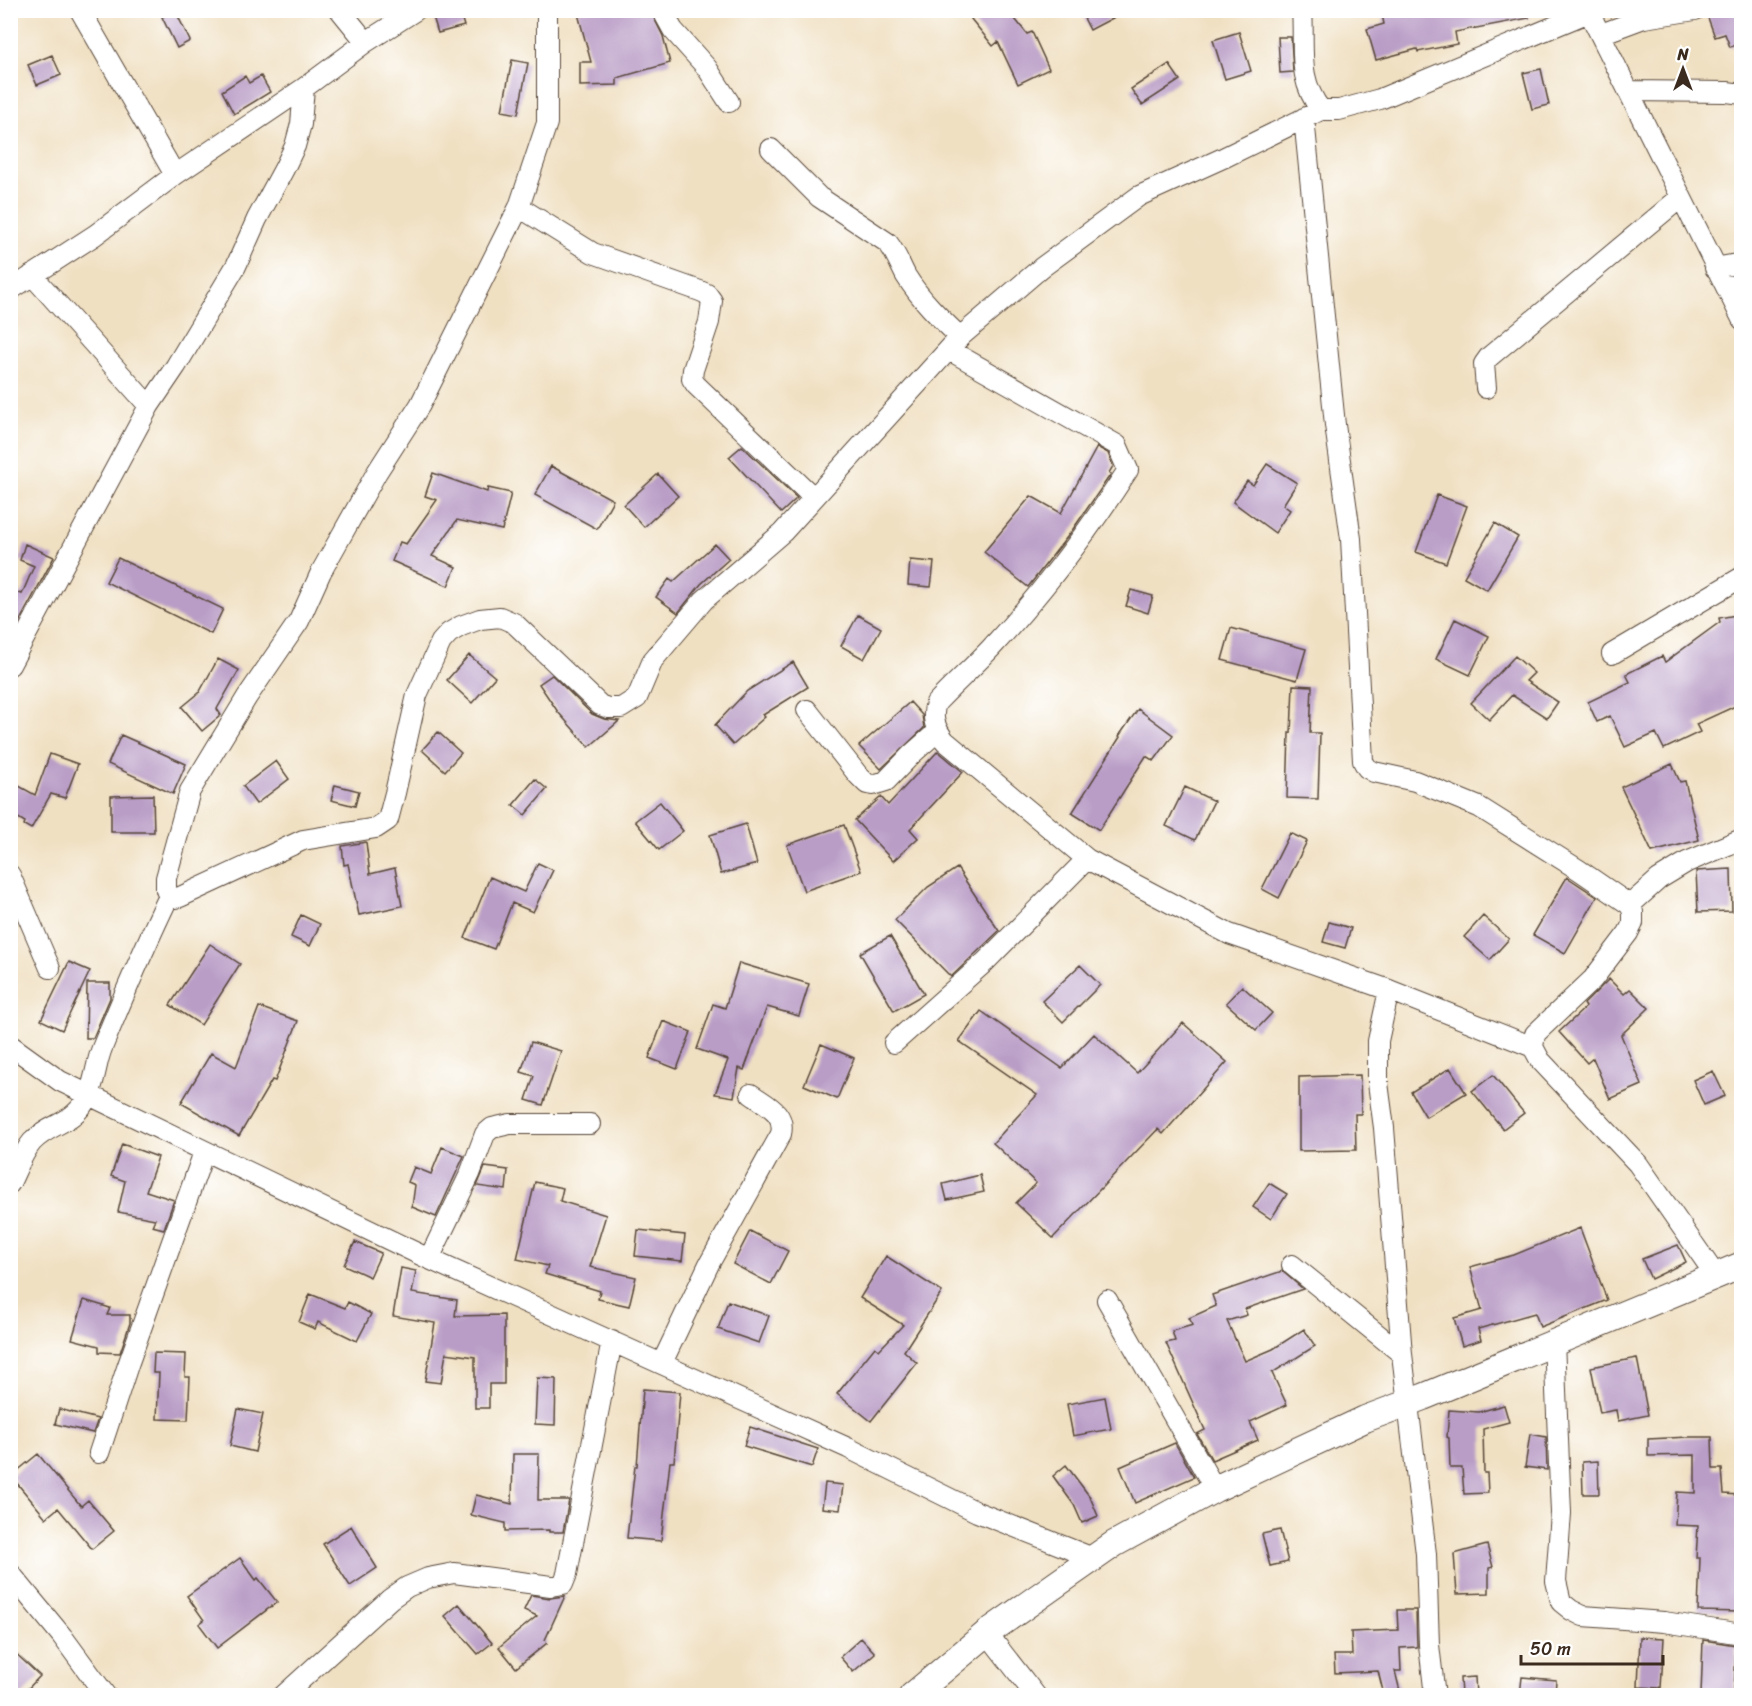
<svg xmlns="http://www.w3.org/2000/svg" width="1752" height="1706" font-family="Sriracha,sans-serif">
  <rect width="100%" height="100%" fill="#fff"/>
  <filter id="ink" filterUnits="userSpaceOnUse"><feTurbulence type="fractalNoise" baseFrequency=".0167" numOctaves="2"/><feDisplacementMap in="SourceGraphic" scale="12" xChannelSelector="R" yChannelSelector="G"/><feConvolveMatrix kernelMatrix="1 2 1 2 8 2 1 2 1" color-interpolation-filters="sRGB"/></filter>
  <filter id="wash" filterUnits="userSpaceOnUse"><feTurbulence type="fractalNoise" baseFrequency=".008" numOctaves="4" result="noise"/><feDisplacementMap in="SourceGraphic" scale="24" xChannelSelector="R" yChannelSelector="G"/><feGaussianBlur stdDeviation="1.35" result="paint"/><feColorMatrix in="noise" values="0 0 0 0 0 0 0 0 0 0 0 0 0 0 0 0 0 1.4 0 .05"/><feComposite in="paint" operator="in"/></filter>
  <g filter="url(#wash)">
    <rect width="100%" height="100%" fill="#f0e0c2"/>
    <g id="blocks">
      <path fill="#b99dc6" d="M175,10l15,31 -13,7 -15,-31z
        M431,10h28l5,16 -26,7z
        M577,10h73l13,26 7,27 -53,15v7l-37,1v-24h11z
        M982,10h26l19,24 5,-2 17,37 -31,15 -20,-42 -5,4 -22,-27z
        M1080,10h48l-38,20z
        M1381,10h147l1,8 -74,14 2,12 -39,8 -1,-3 -41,11 -9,-31 17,-5z
        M1721,10h16l5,15v18l-12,4 -5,-13 -10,3 -8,-22z
        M1239,32l12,39 -26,8 -12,-39z
        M1278,37h13l2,35 -13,1z
        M52,55l9,20 -24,10 -9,-20z
        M512,60l16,3 -10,51 -16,-3z
        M1169,64l11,16 -38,25 -11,-16z
        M1541,69l8,36 -17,4 -9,-36z
        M245,76l4,7 12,-7 9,16 -36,22 -12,-23z
        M742,446l55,52 -16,15 -52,-56z
        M1097,447l11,6 5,13 -4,7 2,1 -40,58 -43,55 -44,-35 47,-56 30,17z
        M1267,464l30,19 -14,22 7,5 -15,23 -42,-31 14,-21 6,4z
        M551,466l62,34 -16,29 -62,-34z
        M433,473l54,19 1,-4 23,5 -9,37 -45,-10 -25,36 24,11 -8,19 -56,-25 8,-19 6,2 31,-44 -12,-4z
        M658,474l20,22 -34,31 -20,-22z
        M1437,495l30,11 -21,57 -30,-11z
        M1495,523l23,14 -31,53 -23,-13z
        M25,544l29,13 -44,82v-48l12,3 12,-28 -14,-6z
        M715,544l14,15 -28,25 -23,29 -22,-16 13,-18 4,3z
        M118,558l105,51 -12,25 -105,-52z
        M910,560l24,2 -3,25 -23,-2z
        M1131,590l22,6 -5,17 -22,-7z
        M1742,614v89l-46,21 4,8 -36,17 -8,-16 -31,14 -15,-31 -13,6 -9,-20 42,-20 -4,-8 36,-18 3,6 55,-40 -1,-4z
        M858,615l23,13 -17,31 -23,-13z
        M1455,619l34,17 -19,39 -34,-16z
        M1231,628l75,21 -9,31 -75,-20z
        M469,655l26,22 -23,26 -25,-23z
        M1515,656l19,17 -8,8 32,21 -11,16 -35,-23 -23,25 -18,-17z
        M218,659l21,11 -22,39 4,6 -19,16 -20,-24 17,-14z
        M793,662l15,25 -45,28 2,2 -32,28 -18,-20 32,-34z
        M552,675l40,39 12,5 15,2 -30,26 -31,-35 -19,-28z
        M1293,685l19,1 -2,47h10l-2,66 -31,-1 2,-65h2z
        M910,702l12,13 2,13 -43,41 -22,-23z
        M1138,709l35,26 -19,26 -8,-5 -47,74 -27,-17 48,-76 -1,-1z
        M438,732l23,21 -16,18 -23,-21z
        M121,735l65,29 -13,30 -65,-30z
        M938,751l25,21 -53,57 8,9 -25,23 -38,-41 26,-23 7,8z
        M50,754l28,10 -13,34 -14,-4 -20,35 -7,-4 1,-3 -15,-9v-32l25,14z
        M276,761l13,18 -33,25 -13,-18z
        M1672,764l8,18 5,-1 14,59 -47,12 -31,-65z
        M535,779l12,10 -22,26 -12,-10z
        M335,785l24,6 -4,15 -24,-6z
        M1185,787l29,14 -19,39 -29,-14z
        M153,795l1,37h-43v-36z
        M660,802l23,29 -24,19 -24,-29z
        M746,824l11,40 -36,10 -11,-39z
        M844,825l17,46 -57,20 -17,-46z
        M1290,833l17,8 -28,57 -17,-9z
        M366,842l4,32 25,-6 7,38 -43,9 -11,-51 -4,1 -2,-19z
        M538,863l15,7 -20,42 -21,-9 -18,46 -29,-11 25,-61 34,15z
        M957,868l42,63 -48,46 -56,-57 33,-33z
        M1731,869l1,42 -34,1 -2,-41z
        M1567,877l30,20 -32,56 -32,-18z
        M301,915l19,9 -10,22 -19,-9z
        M1483,916l26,23 -19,21 -26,-23z
        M1329,922l22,6 -6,20 -22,-6z
        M890,936l34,58 -30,17 -34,-58z
        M210,944l30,20 -39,61 -31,-20z
        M69,962l21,9 -28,59 -21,-10z
        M739,963l70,21 -10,32 -32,-9 -23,63 -5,-2 -5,29 -19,-3 13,-34 -31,-11 16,-45 12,4z
        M1080,965l20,20 -37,37 -21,-21z
        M1609,979l15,15 6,-5 19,19 -28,27 21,50 -32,14 -17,-41 -6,5 -28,-31 27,-25 -2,-3z
        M87,983h23v15l-17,40h-7z
        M1242,986l30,27 -16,17 -30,-27z
        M259,1007l39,14 -23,60 -3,-1 -33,56 -58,-33 30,-50 25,14z
        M981,1011l81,57 32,-34 43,39 46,-50 44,39 -64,72 -5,-5 -105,109 -37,-35 20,-20 -43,-40 44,-48 -78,-54z
        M663,1021l28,11 -14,37 -28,-11z
        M531,1042l30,9 -18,54 -17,-5 8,-24 -13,-4z
        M821,1044l33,14 -17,41 -33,-14z
        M1450,1068l16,25 -40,24 -15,-25z
        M1713,1071l12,25 -21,9 -11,-25z
        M1360,1075l1,39h-6l1,36 -57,1v-74z
        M1493,1075l31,38 -21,16 -31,-38z
        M122,1144l36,13 -12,34 28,9 -10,29 -12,-3 3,-7 -37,-7 7,-31 -14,-5z
        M442,1147l22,9 -28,61 -24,-10 3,-22 -7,-3 6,-15 17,7z
        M485,1167l23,3 -2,20 -29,-4z
        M980,1175l4,17 -37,8 -4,-16z
        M535,1182l28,6 -3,13 46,14 -16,52 46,10 -7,29 -31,-7 2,-8 -55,-17 3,-8 -31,-7z
        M1269,1183l18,11 -16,25 -18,-12z
        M1580,1228l27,72 -67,27 -5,-14 -57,16 3,11 -19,6 -8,-28 28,-8 -12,-43 44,-12z
        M638,1230l47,5 -3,26 -47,-5z
        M750,1231l38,20 -17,33 -38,-20z
        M355,1242l26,11 -11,24 -26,-12z
        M1678,1245l8,17 -35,17 -9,-20z
        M886,1256l56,36 -38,59 13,12 -46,58 -34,-27 38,-47 4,3 24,-25 -43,-27z
        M401,1268l15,3 -4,22 45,7 -2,16 49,-1v69h-15v24h-14v-51l-29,-4 -5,30 -16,-2 10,-58 -42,-7z
        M1282,1271l21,18 -58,20 2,6 -20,6 18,40 28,-12 31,-20 11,17 -43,27 15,32 -37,17 8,18 -46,20 -15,-26 8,-4 -39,-87 9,-2 -3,-10 21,-6 -4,-7 27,-12 -4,-11z
        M310,1294l35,14 3,-6 23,12 -14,27 -39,-19 -3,7 -16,-7z
        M84,1300l26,8 -3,7h23v8l-10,30 -21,-1v-6l-27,-7z
        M728,1301l41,15 -10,27 -41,-14z
        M154,1353l32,1 -1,23h5l-2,43 -31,-1 2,-46h-6z
        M1637,1358l11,57 -30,6 -2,-11 -16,3 -9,-46z
        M537,1378l19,1 -1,46 -20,-1z
        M643,1389l37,3 -6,70h-4l-9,79 -34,-3 8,-72h2z
        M1105,1397l6,32 -38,7 -6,-32z
        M1504,1405l5,17 -26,7 1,44h3l1,20 -24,1 -2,-26h-12l-1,-30 -2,-1 2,-27 30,2z
        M59,1409l39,10 -5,14 -38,-9z
        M238,1409l25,5 -8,38 -25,-6z
        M750,1427l68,22 -6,18 -68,-21z
        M1530,1434l16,3 1,33 -22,-3z
        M1689,1437h23l1,32h9l2,25 15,1 -2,44h5l-1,73 -43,-1 2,-53h-4l2,-32 -23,-1 2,-33 18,1v-38l-47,1v-17z
        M1175,1443l19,34 -59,26 -15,-36z
        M38,1454l43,52 7,-6 26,31 -22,18 -34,-41 -12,10 -35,-42z
        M513,1454h26l-1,46h31l-6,32h-14v-2l-44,1v-8l-34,-8 5,-20 36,9z
        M1598,1461l1,33h-16l-1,-32z
        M1066,1465l24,32 8,19 -16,7 -8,-18 -21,-29z
        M825,1483l18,2 -3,25 -18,-2z
        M351,1526l26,42 -27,18 -27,-42z
        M1280,1530l8,32 -18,4 -8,-32z
        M1487,1545l6,22 -4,1v25l-32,1 -3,-40z
        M240,1558l16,22 2,-2 19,24 -60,46 -18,-24 5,-4 -17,-24z
        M531,1595l19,3 15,-2 -20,44 2,3 -31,25 -17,-21 38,-31 -13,-6z
        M459,1604l33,39 -14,11 -33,-38z
        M1397,1610h19l1,37 -17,1 1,23h-6l6,24h-17l-6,-24 -43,2 -1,-18h18l-1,-23 47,-2z
        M1640,1637l24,1 -3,50 -23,-1z
        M861,1638l14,15 -22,19 -13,-15z
        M1703,1640l33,5 -2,50h-33z
        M10,1648l30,28 -18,19h-12z
        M1475,1677l1,18h-15l-1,-17z
        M1522,1677l34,3 -1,15h-35z"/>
    </g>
  </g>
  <g filter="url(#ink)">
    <use href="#blocks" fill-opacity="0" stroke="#564537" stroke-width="1.5"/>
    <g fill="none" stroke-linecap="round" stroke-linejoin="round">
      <defs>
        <path id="minor" d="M80,10l95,165
          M340,10l26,32
          M547,10v113l-28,84 -99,198 -43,67 -56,100 -22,49 -52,76 -57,94 -24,87v12l3,6 6,2 5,-1 123,-57 73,-12 12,-8 7,-27 22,-98 24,-53 8,-9 12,-7 19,-7 20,-2 14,6 86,82 8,3h13l16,-10 16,-38 51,-60 79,-68 177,-195 81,-69 98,-72 84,-38 98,-48h18l41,-11 209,-87
          M662,10l11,20 34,38 22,34
          M1302,10c3,37 -6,68 19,100
          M1588,10l154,309
          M1601,34l43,-16 51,-8
          M1628,91l99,1 15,2
          M1304,118l31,307 16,114 12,222 4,7 7,4 41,9 64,26 100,63 51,35 3,7v11l-5,10 -35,46 -58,55 -2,13 7,13 98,104 78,112
          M771,149l48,48 69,46c8,10 12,22 18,33 15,24 34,42 54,61
          M519,207l74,46 107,38 7,3 5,7 -3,21 -16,48 -1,9 4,6 117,112
          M1715,268l27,-5
          M32,275l117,131
          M10,290l85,-55 80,-60 129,-87 62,-46 50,-32
          M949,350l168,95 11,25c-40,62 -86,123 -137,178 -18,19 -37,36 -55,55 -5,15 -1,25 9,38l142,118 142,75 160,56 144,57
          M1486,388l-2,-24 5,-7 191,-159
          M1612,654l130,-77
          M10,665l139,-259 27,-40 60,-100 21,-47 27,-50 11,-23 6,-22 3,-36
          M807,710l51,65 9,9 6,1 13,-4 26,-27 26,-23
          M10,875l40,93
          M1630,905l29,-26 28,-17 55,-23
          M1389,990l-11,51v42l6,45 18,226 24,200 3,91 6,51
          M894,1043l91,-81 102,-103
          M10,1045l50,36 369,178 419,189 129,64 116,46
          M10,1183c7,-14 12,-29 22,-41 19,-20 42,-17 56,-46 7,-14 8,-33 14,-48 21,-51 43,-102 67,-152
          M429,1259l41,-85 15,-40 7,-6 18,-4h80
          M1292,1265l110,89
          M1107,1300l108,189
          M1554,1341l7,172 -5,68 5,21 10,8 12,6 81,6 78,12
          M662,1363l47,-99 72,-130c5,-22 -15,-29 -30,-40
          M99,1453l29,-88 76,-213
          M10,1573l52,63 44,60
          M987,1633l49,63
          M283,1696l107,-97 17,-12 21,-9 26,-5 97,13 12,-2 4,-10 45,-233"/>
        <path id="major" d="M912,1696l75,-63 71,-50 56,-39 101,-55 150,-70 58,-22 319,-132"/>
      </defs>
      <use href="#minor" stroke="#564537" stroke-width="22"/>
      <use href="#major" stroke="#564537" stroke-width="28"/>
      <use href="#minor" stroke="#fff" stroke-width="20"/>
      <use href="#major" stroke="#fff" stroke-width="26"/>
    </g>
  </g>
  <rect width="1752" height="1706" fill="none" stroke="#fff" stroke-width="36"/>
  <g transform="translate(1683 69)" stroke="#ffffff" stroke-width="4.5" paint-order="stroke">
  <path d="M0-4.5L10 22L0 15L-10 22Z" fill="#3b2a1e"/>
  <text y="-9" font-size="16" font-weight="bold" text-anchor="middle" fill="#3b2a1e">N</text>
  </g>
  <path d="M1521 1655v9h142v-9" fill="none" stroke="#3b2a1e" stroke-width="3"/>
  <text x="1530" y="1655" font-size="18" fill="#3b2a1e" stroke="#ffffff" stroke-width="4.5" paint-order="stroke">50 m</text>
</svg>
